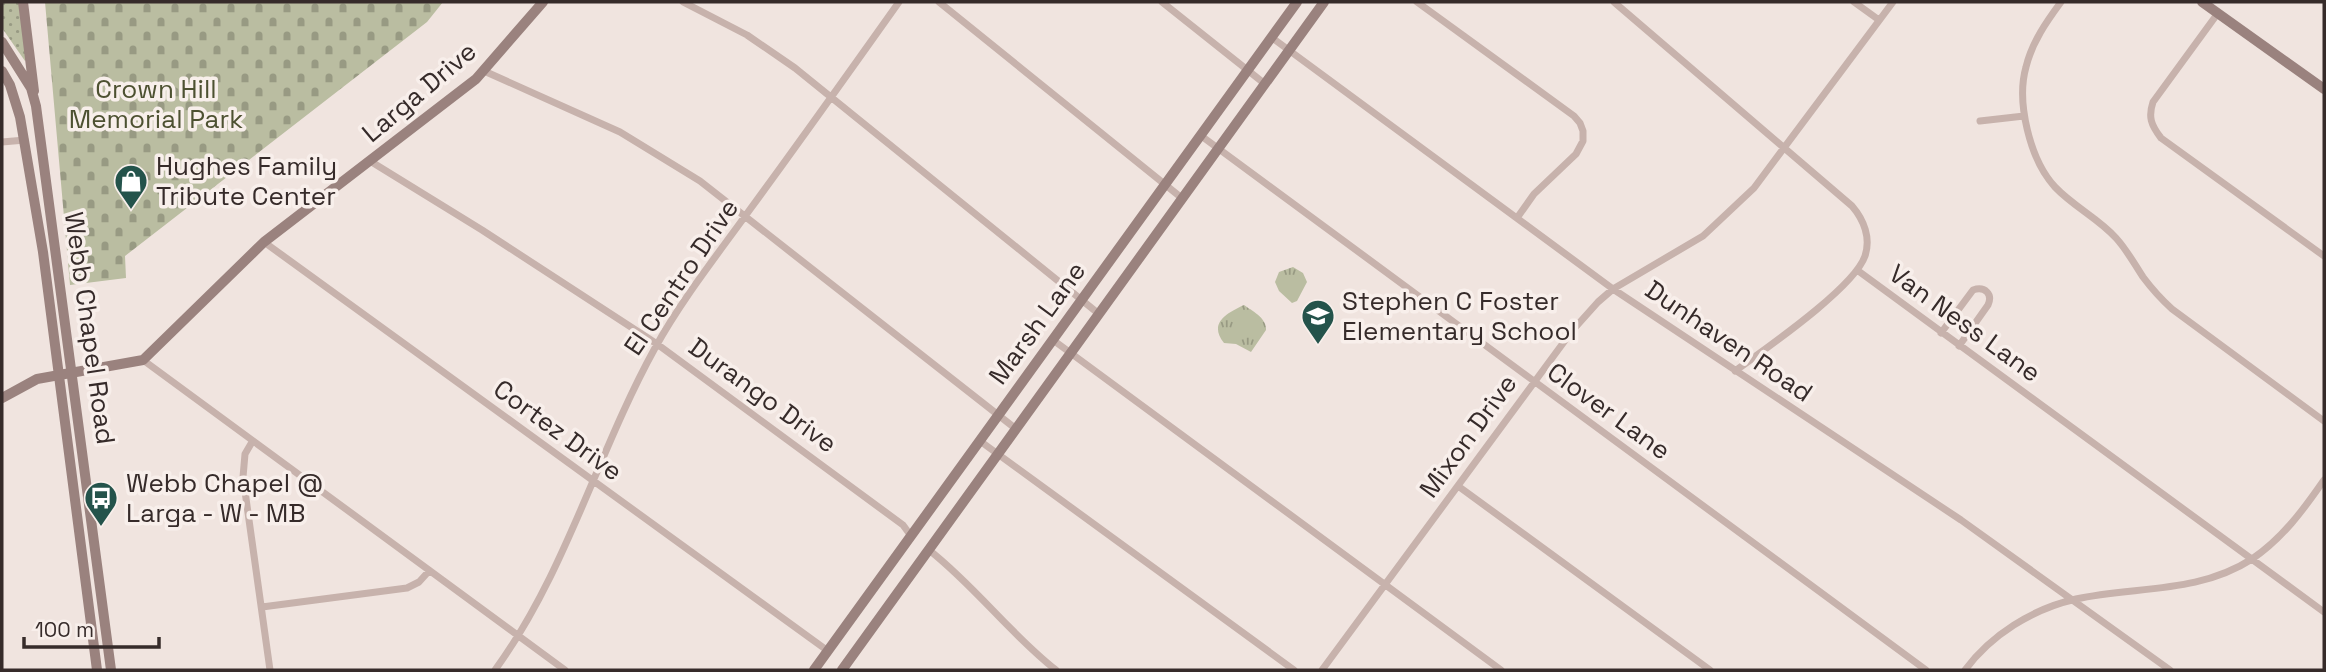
<svg xmlns="http://www.w3.org/2000/svg" width="2326" height="672" font-family="'Space Grotesk',sans-serif">
  <defs>
    <pattern id="grass-dots" width="8" height="8" patternUnits="userSpaceOnUse" patternTransform="scale(1.75)"><rect width="8" height="8" fill="#babda1"/><path d="M2 2h.1M6 6h.1" fill="none" stroke="#989a83" stroke-width="1.8" stroke-linecap="round"/></pattern>
    <pattern id="cemetery-stones" width="16" height="16" patternUnits="userSpaceOnUse" patternTransform="scale(1.75)"><rect width="16" height="16" fill="#babda1"/><path d="M2 7V4a2 2 0 0 1 4 0v3zM10 15v-3a2 2 0 0 1 4 0v3z" fill="#989a83"/></pattern>
    <pattern id="park-tufts" width="24" height="20" patternUnits="userSpaceOnUse" patternTransform="scale(1.75)"><rect width="24" height="20" fill="#babda1"/><path d="M3 7l-1-3M5 7V3M7 7l1-3M15 17l-1-3M17 17v-4M19 17l1-3" fill="none" stroke="#989a83"/></pattern>
  </defs>
  <rect width="100%" height="100%" fill="#f0e4df"/>
  <path fill="url(#grass-dots)" d="M2,2h17l7,58 -1,1 -23,-33z"/>
  <path fill="url(#cemetery-stones)" d="M45,2h398l-16,20 -302,234 1,22 -56,7z"/>
  <path fill="url(#park-tufts)" d="M1293,267l10,6 4,9 -10,19 -5,2 -13,-12 -4,-9 4,-10z
    M1244,305c8,6 23,13 22,25l-15,22 -15,-8 -12,-1c-16,-20 3,-30 20,-38z"/>
  <g fill="none" stroke-linecap="round" stroke-linejoin="round">
    <path stroke="#c7b2ac" stroke-width="7" d="M683,2l64,33 48,33 304,246
      M939,2l244,197
      M1162,2l103,82
      M1417,2l157,114 6,7 3,8v10l-7,13 -42,40 -17,24
      M1614,2l238,204c12,14 19,32 13,50 -11,32 -100,93 -130,115
      M1854,2l25,18
      M2061,2c-14,19 -29,40 -35,65 -10,35 4,93 29,120 19,20 43,31 61,51 11,12 19,27 27,39 9,12 18,22 29,32l152,112
      M2218,13l-65,89c-5,15 -2,23 8,36l163,118
      M1271,37l342,252 348,231 209,150
      M484,71l136,61 80,49 316,248
      M1980,121l44,-5
      M1200,135l726,535
      M2,142l23,-2
      M370,161l112,69 175,114 246,181 8,11
      M264,242l564,409
      M1857,270l467,342
      M1941,333l32,-43c12,-4 20,4 15,15l-29,41
      M1053,340l448,330
      M143,360l422,310
      M980,441l314,229
      M252,442l-7,12 -2,23 27,193
      M1458,486l252,184
      M929,550c47,37 81,84 127,120
      M262,607l145,-19 12,-6 10,-11
      M495,670c71,-97 102,-217 160,-322 27,-49 63,-94 96,-140 50,-68 99,-137 148,-206
      M1322,670l250,-339 26,-29 15,-13 90,-53 51,-48 139,-186
      M1965,670c26,-35 67,-61 111,-71 59,-13 122,-5 176,-40 30,-20 52,-50 72,-79"/>
    <path stroke="#9a827e" stroke-width="10" d="M23,2l11,89
      M2202,2l122,87
      M2,42l29,46 5,18 75,564
      M2,71l8,14 10,32 23,135 54,418
      M2,398l35,-19 106,-19 121,-118 212,-163 67,-77
      M814,670l483,-668
      M842,670l482,-668"/>
  </g>
  <defs>
    <symbol id="shop-pin" viewBox="-11 -11 22 30"><path d="M0 17L-7.5 6A9.5 9.5 0 1 1 7.5 6Z" fill="#24534b" stroke="#f8efeb"/><path d="M-5-2.5h2.3a2.7 3.5 0 0 1 5.4 0H5L5.5 6h-11ZM-1.5-2.5h3a1.5 2.3 0 0 0-3 0Z" fill="#fff"/></symbol>
    <symbol id="school-pin" viewBox="-11 -11 22 30"><path d="M0 17L-7.5 6A9.5 9.5 0 1 1 7.5 6Z" fill="#24534b" stroke="#f8efeb"/><path d="M0-5L7-2L0 1L-7-2ZM-4 1L0 2.5L4 1V4Q0 6-4 4Z" fill="#fff"/></symbol>
    <symbol id="bus-pin" viewBox="-11 -11 22 30"><path d="M0 17L-7.5 6A9.5 9.5 0 1 1 7.5 6Z" fill="#24534b" stroke="#f8efeb"/><path d="M-5-6H5V4H4V6H2V4H-2V6H-4V4H-5ZM-3.5-4V0h7V-4ZM-3.5 1.2v1.5H-2V1.2ZM2 1.2v1.5H3.5V1.2Z" fill="#fff"/></symbol>
  </defs>
  <g fill-rule="evenodd">
    <use href="#shop-pin" x="112" y="162" width="38" height="52"/>
    <use href="#school-pin" x="1299" y="297" width="38" height="52"/>
    <use href="#bus-pin" x="82" y="479" width="38" height="52"/>
  </g>
  <g text-anchor="middle" dominant-baseline="central" stroke-width="7" stroke-linejoin="round" paint-order="stroke">
    <g font-size="26" fill="#4d5131" stroke="#f8efeb">
      <text x="156" y="89">Crown Hill<tspan x="156" dy="30">Memorial Park</tspan></text>
    </g>
    <g font-size="26" fill="#362b2a" stroke="#f8efeb">
      <text transform="translate(419 92) rotate(-40)">Larga Drive</text>
      <text transform="translate(681 277) rotate(-56)">El Centro Drive</text>
      <text transform="translate(1037 323) rotate(-54)">Marsh Lane</text>
      <text transform="translate(1965 323) rotate(36)">Van Ness Lane</text>
      <text transform="translate(90 328) rotate(82)">Webb Chapel Road</text>
      <text transform="translate(1729 341) rotate(34)">Dunhaven Road</text>
      <text transform="translate(763 395) rotate(36)">Durango Drive</text>
      <text transform="translate(1609 411) rotate(36)">Clover Lane</text>
      <text transform="translate(558 430) rotate(36)">Cortez Drive</text>
      <text transform="translate(1468 436) rotate(-54)">Mixon Drive</text>
    </g>
    <g font-size="26" fill="#362b2a" stroke="#f8efeb" text-anchor="start">
      <text x="156" y="166">Hughes Family<tspan x="156" dy="30">Tribute Center</tspan></text>
      <text x="1342" y="301">Stephen C Foster<tspan x="1342" dy="30">Elementary School</tspan></text>
      <text x="126" y="483">Webb Chapel @<tspan x="126" dy="30">Larga - W - MB</tspan></text>
    </g>
  </g>
  <rect width="2326" height="672" fill="none" stroke="#362b2a" stroke-width="7"/>
  <path d="M24 637v10h135v-10" fill="none" stroke="#362b2a" stroke-width="3.5"/>
  <text x="35" y="637" font-size="21" fill="#362b2a" stroke="#f8efeb" stroke-width="5" paint-order="stroke">100 m</text>
</svg>
